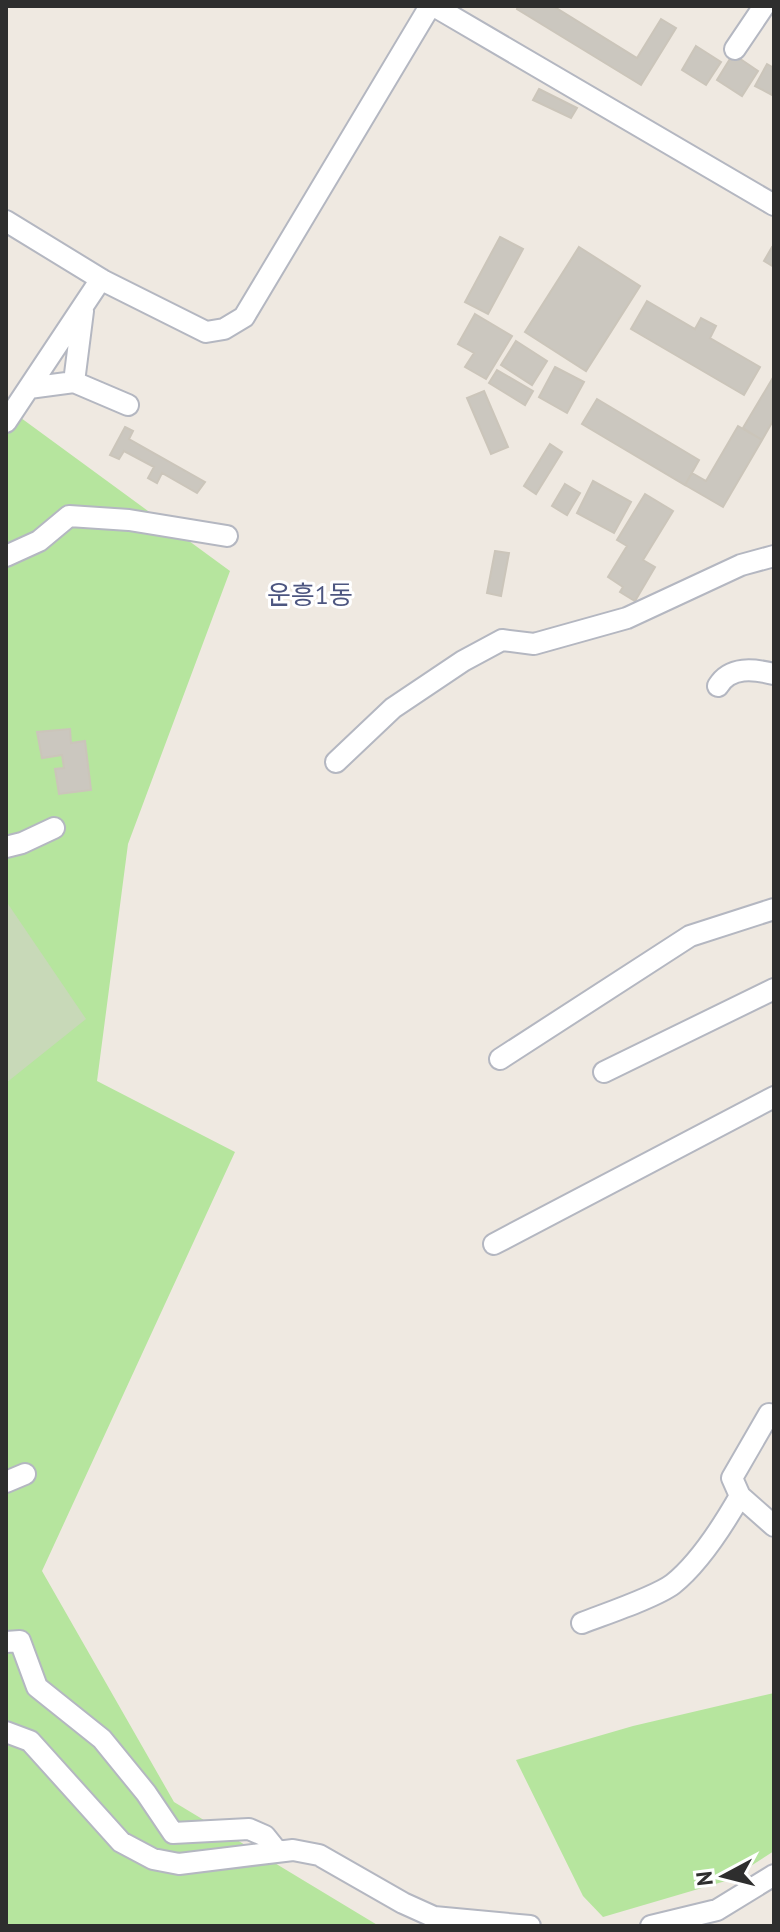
<svg xmlns="http://www.w3.org/2000/svg" width="780" height="1932" font-family="'PT Sans','Noto Sans KR',sans-serif">
  <rect width="100%" height="100%" fill="#efe9e1"/>
  <path fill="#b6e59e" d="M6,407l224,164 -102,273 -31,237 138,71 -193,419 132,231 205,124h-373z
    M774,1693v158l-45,29 -126,37 -20,-21 -67,-136 117,-34z"/>
  <path fill="#c8d9b8" d="M6,901l80,118 -80,64z"/>
  <path fill="#cbc7bf" stroke="#cbc5ba" stroke-width="2" d="M518,6h35l84,52 24,-39 15,9 -35,57 -124,-76z
    M696,46l25,16 -15,23 -24,-15z
    M733,54l25,17 -16,25 -25,-16z
    M767,64l7,4v28l-19,-10z
    M539,89l38,19 -6,10 -38,-18z
    M500,237l23,12 -35,65 -23,-12z
    M579,247l61,39 -54,85 -61,-39z
    M772,247l2,1v19l-10,-6z
    M647,301l48,28 6,-11 15,8 -6,12 50,29 -16,28 -113,-66z
    M475,314l37,22 -26,43 -21,-12 9,-14 -16,-9z
    M516,341l31,20 -15,24 -31,-20z
    M555,367l29,15 -17,31 -28,-16z
    M497,370l36,21 -8,14 -36,-22z
    M774,376v43l-12,21 -19,-12z
    M484,391l24,56 -17,7 -24,-56z
    M597,399l102,61 -14,25 -103,-61z
    M738,426l24,14 -39,67 -38,-22 7,-12 14,8z
    M125,427l8,4 -4,8 76,43 -8,11 -35,-20 -5,10 -9,-5 6,-11 -30,-16 -5,8 -9,-4z
    M550,444l12,8 -26,42 -12,-8z
    M593,481l38,21 -17,31 -37,-20z
    M565,484l15,9 -13,22 -15,-9z
    M645,494l28,17 -30,49 12,7 -20,34 -15,-9 3,-5 -15,-10 19,-31 -10,-6z
    M495,551l14,2 -8,43 -14,-3z
    M70,729l1,14 14,-2 6,49 -32,4 -4,-25 9,-1 -2,-13 -20,3 -5,-26z"/>
  <g fill="none" stroke-linecap="round" stroke-linejoin="round">
    <defs>
      <path id="minor" d="M434,6l340,199
        M735,49l29,-43
        M6,221l98,60 102,51 18,-3 20,-12 186,-311
        M74,382l9,-71
        M29,388l45,-6 54,23
        M6,422l95,-143
        M6,556l33,-15 30,-25 60,4 98,16
        M718,686c12,-20 36,-17 56,-12
        M336,762l57,-54 70,-47 39,-21 32,4 93,-26 114,-53 33,-9
        M6,847l16,-4 32,-15
        M500,1059l190,-123 84,-27
        M604,1072l170,-83
        M494,1244l280,-147
        M6,1482l19,-8
        M740,1496l34,30
        M582,1623c23,-9 74,-26 91,-39 25,-20 51,-60 67,-88l-8,-18 37,-64
        M6,1642l14,-1 17,46 65,52 44,54 27,40 76,-4 16,7 12,15
        M6,1732l24,9 91,101 32,17 26,5 114,-14 26,5 84,48 31,14 96,9
        M651,1926l66,-16 57,-35"/>
    </defs>
    <use href="#minor" stroke="#b4b7c1" stroke-width="24"/>
    <use href="#minor" stroke="#fff" stroke-width="20"/>
  </g>
  <g text-anchor="middle" dominant-baseline="central" stroke-width="6" stroke-linejoin="round" paint-order="stroke">
    <g font-size="26" fill="#4d5680" stroke="#fff">
      <text x="310" y="594">운흥1동</text>
    </g>
  </g>
  <rect width="780" height="1932" fill="none" stroke="#2e2e2e" stroke-width="16"/>
  <g transform="translate(724 1876) rotate(263)" stroke="#ffffff" stroke-width="6" paint-order="stroke">
  <path d="M0-6L14 30L0 20L-14 30Z" fill="#2e2e2e"/>
  <text y="-12" font-size="22" font-weight="bold" text-anchor="middle" fill="#2e2e2e">N</text>
  </g>
</svg>
